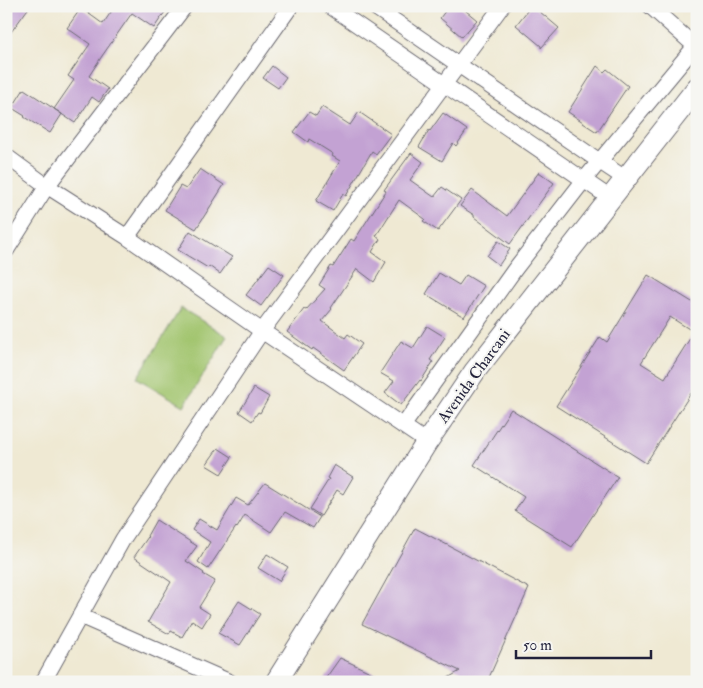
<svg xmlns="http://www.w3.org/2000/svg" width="703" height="688" font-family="'IM FELL Double Pica',serif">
  <rect width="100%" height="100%" fill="#f6f6f2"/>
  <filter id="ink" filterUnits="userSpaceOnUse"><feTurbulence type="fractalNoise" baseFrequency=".02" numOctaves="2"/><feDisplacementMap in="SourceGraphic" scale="10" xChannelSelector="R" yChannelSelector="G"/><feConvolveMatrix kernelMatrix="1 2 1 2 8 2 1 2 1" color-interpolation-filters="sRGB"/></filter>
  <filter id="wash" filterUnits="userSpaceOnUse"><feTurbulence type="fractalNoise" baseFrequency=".0096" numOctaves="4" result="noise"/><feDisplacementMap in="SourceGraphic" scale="20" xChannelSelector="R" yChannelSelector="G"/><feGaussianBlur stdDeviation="1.12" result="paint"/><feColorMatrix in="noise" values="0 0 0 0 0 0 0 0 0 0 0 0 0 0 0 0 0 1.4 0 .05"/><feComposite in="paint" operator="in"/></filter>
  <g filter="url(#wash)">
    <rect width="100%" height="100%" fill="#efe9d3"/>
    <path fill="#a2c56e" stroke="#627454" d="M181,308l46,28 -43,70 -47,-28z"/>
    <g id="blocks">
      <path fill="#c3a2d3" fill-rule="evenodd" d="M6,6h24l-24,33z
        M115,6h54l-15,22 -22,-15 -30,43 -13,20 19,13 -9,13 -7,-5 -17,26 -21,-14 20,-29 -6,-4 22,-32 -23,-16 14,-20 22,16z
        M449,6h11l17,14 -15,17 -22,-19z
        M531,6h2l26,22 -18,20v-2l-25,-21z
        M272,66l14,11 -8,11 -15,-10z
        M597,66l7,6 3,-3 21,17 -31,46 -14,-9v-1l-15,-10z
        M24,89l38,25 -12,19 -26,-16 1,-1 -13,-8z
        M322,107l28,18 9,-13 32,22 -15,20 -4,-3 -26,45 -3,-2 -10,17 -17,-10 24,-40 -8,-5 1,-2 -24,-15 -1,3 -14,-10 15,-20 7,4z
        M443,113l24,17 -11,16 -3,-3 -11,18 -23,-14 10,-17 1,1z
        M411,153l12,9 -13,18 24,17 8,-10 19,13 -23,31 -15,-10 2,-2 -26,-19 -23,36 4,3 -8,13 14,10 -12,20 -17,-13 -26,39 1,1 -10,12 23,17 3,-4 14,10 -18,26 -31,-22 -1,2 -25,-18 17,-23 2,1 19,-21 -6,-4 12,-19 2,1 18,-28 3,2 32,-50 -2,-1z
        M200,169l24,16 -28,44 -31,-19 15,-24 6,3z
        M539,172l15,11 -44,61 -36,-27v-2l-14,-9 12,-16 35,26z
        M190,231l42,26 -12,17 -11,-8 -1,2 -30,-18z
        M498,241l12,8 -11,16 -12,-9z
        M269,265l15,10 -23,31 -15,-11z
        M439,273l20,12 7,-10 18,11 -20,31 -38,-23z
        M648,275l49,30v79l-51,79 -90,-57 44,-69 7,5zM670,317l24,15 -29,46 -24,-15z
        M427,326l18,11 -15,23 3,2 -12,19 -1,-1 -19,25 -16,-12 9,-12 -14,-8 21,-32 12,7z
        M254,388l15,9 -9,16 -2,-1 -6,9 -13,-9z
        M511,409l107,68 -46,70 -57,-36 9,-14 -50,-32z
        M218,448l14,9 -11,17 -15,-9z
        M334,465l19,12 -10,17 -6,-4 -16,26 -11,-7 19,-30 -2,-1z
        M265,483l55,34 -7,11 -28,-16 -14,20 -26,-17 -8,13 -1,-1 -28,42 -10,-7 12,-20 -18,-12 7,-11 18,11 19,-32 12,7z
        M156,520l41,26 -11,15 18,12 -1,1 12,7 -16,26 11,7 -8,13 -10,-7 -10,17 -11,-6 -2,3 -21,-12 23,-40 -37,-25 14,-20 -1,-1z
        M415,528l114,60 -42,94h-46l19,-11 -98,-47z
        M267,554l21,13 -9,14 -21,-13z
        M239,601l21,13 -20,31 -22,-12z
        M340,658l52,24h-69z"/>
    </g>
  </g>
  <g filter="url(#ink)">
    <use href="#blocks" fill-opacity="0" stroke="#6a6870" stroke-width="1"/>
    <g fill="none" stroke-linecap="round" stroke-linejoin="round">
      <defs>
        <path id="street" d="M330,6l280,192
          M373,6l226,155 27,18
          M650,6l45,40
          M6,156l41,30 80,51 135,94 165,111
          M127,237l164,-231
          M6,251l41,-65 138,-180
          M403,426l112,-157 69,-89 113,-136
          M80,616l150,66
          M43,682l80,-143 139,-208 240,-325"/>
        <path id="secondary" d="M276,682l151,-240 48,-71 222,-283"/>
      </defs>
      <use href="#street" stroke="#6a6870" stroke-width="17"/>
      <use href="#secondary" stroke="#6a6870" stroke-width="23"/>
      <use href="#street" stroke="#fff" stroke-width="15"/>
      <use href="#secondary" stroke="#fff" stroke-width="21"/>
    </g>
  </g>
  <g text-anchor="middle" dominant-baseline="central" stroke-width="4" stroke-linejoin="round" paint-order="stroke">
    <g font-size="16" fill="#22223b" stroke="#f6f6f2">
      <text transform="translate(474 376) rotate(-54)">Avenida Charcani</text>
    </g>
  </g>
  <rect width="703" height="688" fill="none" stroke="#f6f6f2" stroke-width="25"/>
  <path d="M516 650v8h135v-8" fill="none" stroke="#22223b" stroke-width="2.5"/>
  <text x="523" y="650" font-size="15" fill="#22223b" stroke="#f6f6f2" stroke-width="4" paint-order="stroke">50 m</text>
</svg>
